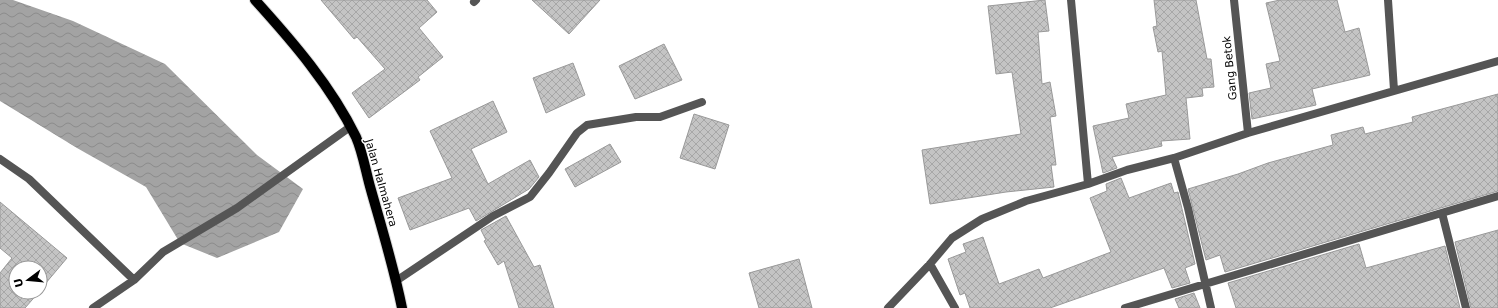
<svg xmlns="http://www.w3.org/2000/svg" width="1498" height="308" font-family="'DejaVu Sans',sans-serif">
  <defs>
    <pattern id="water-waves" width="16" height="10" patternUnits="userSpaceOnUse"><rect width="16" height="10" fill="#a3a3a3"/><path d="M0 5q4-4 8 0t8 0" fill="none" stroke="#8b8b8b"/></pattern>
    <pattern id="building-cross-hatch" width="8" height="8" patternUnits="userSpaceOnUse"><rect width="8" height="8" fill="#c4c4c4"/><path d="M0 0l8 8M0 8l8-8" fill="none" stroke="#a7a7a7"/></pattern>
  </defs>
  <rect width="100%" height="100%" fill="#fff"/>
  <path fill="url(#water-waves)" d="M0,0h13l60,21 92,43 92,91 46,34 -24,43 -62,26 -37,-15 -34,-56 -69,-39 -77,-47z"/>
  <path fill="url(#building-cross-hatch)" stroke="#999" d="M321,0h106l10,12 -18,16 24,29 -25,20 2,3 -51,38 -17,-25 33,-24 -28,-32 -3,2z
    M532,0h68l-31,34z
    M1045,0l4,31 -11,1 4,52 8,-2 6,34 -6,1 6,48h-5l3,22 -48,5 -76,12 -8,-54 99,-16 -9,-62 -16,2 -8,-68z
    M1154,0h42l11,59h4l3,28 -12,1 1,8 -17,2 4,41 -29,2 1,5 -50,11 5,11 -14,5 -10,-47 36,-8 -3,-14 40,-9 -4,-44 -4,1 -5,-25 4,-1z
    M1280,0h57l8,32 14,-4 11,47 -58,14 4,16 -64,14 -3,-26 22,-5 -5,-24 14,-3 -14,-58z
    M664,44l18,36 -47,19 -16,-33z
    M573,63l12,32 -39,18 -13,-35z
    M1498,94v97l-273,81 -5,-17 -14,5 -18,-71 50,-15 30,-11 65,-18 -2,-10 32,-8 2,7 48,-12 -1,-5z
    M493,101l14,31 -36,17 17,35 42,-24 9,17 -10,12 -53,32 -7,-13 -59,22 -12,-32 54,-20 -22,-47z
    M694,114l35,11 -14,44 -35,-11z
    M610,144l11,18 -46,25 -10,-18z
    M1121,178l8,20 42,-15 3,10 4,-1 17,72 -10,4 5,15 -18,5 -8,-20 -114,40h-80l-5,-15 -5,2 -12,-36 18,-7 -3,-8 20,-7 16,47 40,-15 4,9 68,-26 -21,-54 17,-7 -1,-7z
    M0,202l67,56 -27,32v-22h-24v24h23l-14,16h-25v-35l12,-15 -12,-10z
    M506,216l28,51 6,-2 14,43h-35l-15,-47 -6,4 -14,-24 2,-1 -5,-10z
    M1498,230v78h-27l-16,-66z
    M1359,244l7,24 79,-22 15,62h-224l-8,-25z
    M799,259l13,49h-53l-10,-35z
    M1194,293l6,15h-21l-4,-9z"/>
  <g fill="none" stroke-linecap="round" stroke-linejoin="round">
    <defs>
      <path id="primary" d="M255,0c38,42 76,86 101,137 7,16 10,36 15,53 11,39 23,78 31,118"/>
    </defs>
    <use href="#primary" stroke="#dbdbdb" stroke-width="12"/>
    <path stroke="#555" stroke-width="8" d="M1071,0l17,184
      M1234,0l14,133
      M1388,0l6,90
      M474,2l2,-2
      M1174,158l14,50 23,100
      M0,159l29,20 105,101
      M1442,213l24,95
      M930,264l25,44
      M396,281l97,-65 37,-19 19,-24 28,-40 10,-8 49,-8h24l42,-15
      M93,308l41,-28 29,-28 74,-44 113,-81
      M888,308l42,-44 22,-26 30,-19 44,-18 62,-17 39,-14 47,-12 74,-25 250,-72
      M1125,308l373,-112"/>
    <use href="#primary" stroke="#000" stroke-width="10"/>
  </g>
  <g text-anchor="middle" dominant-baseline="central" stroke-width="3" stroke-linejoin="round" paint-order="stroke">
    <g font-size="11" fill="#000" stroke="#fff">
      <text transform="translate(1230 68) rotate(-96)">Gang Betok</text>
      <text transform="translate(381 183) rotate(74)">Jalan Halmahera</text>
    </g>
  </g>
  <g transform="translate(28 280) rotate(254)"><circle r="19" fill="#ffffff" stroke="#999999"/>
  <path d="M0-3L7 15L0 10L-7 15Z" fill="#000000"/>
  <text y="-6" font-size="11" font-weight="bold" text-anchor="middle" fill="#000000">U</text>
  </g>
</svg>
